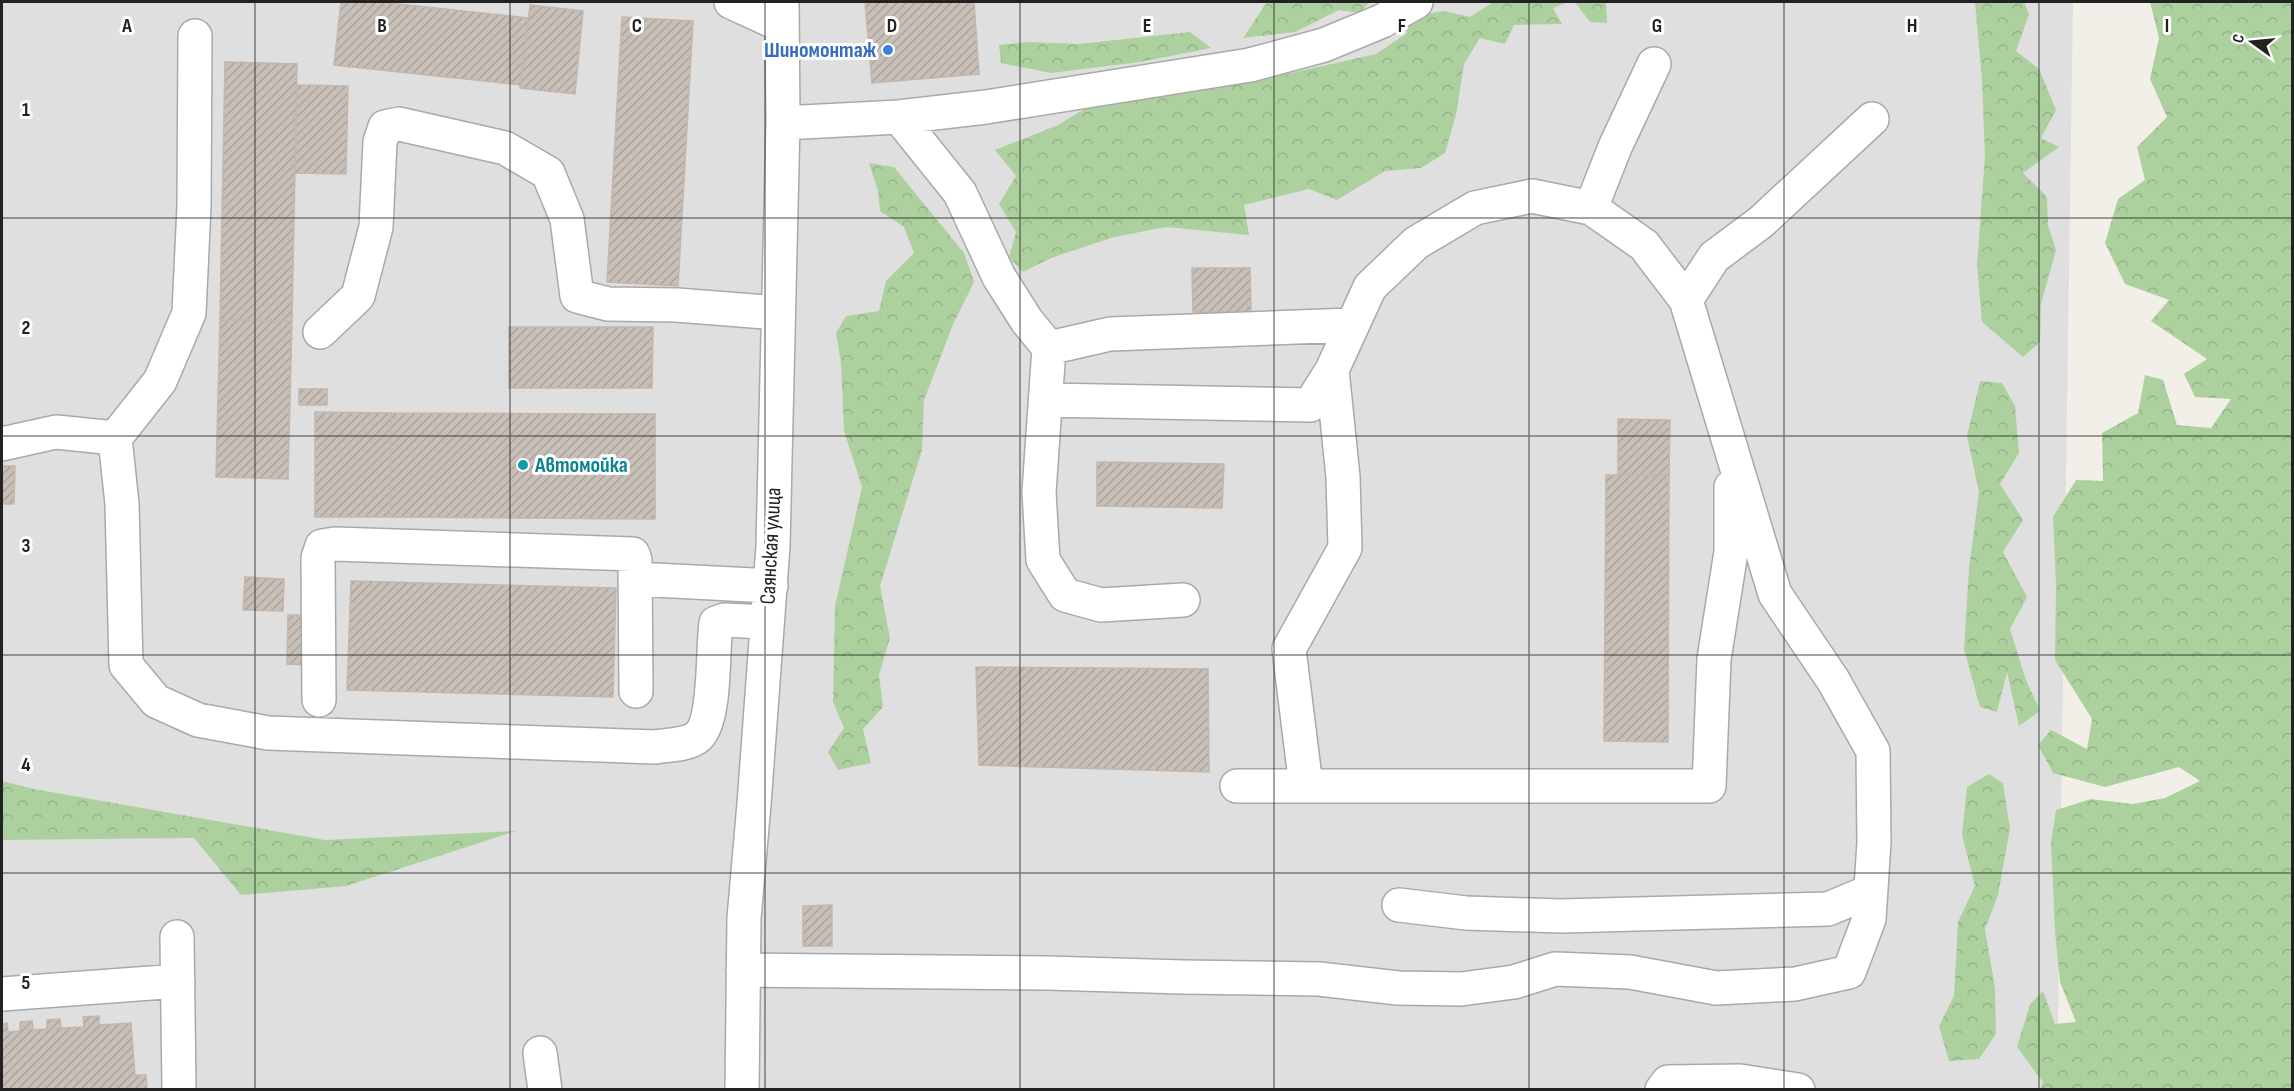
<svg xmlns="http://www.w3.org/2000/svg" width="2294" height="1091" font-family="'Sofia Sans Condensed',sans-serif">
  <defs>
    <pattern id="forest-crowns" width="20" height="18" patternUnits="userSpaceOnUse" patternTransform="scale(1.5)"><rect width="20" height="18" fill="#add19e"/><path d="M2 6a3 3 0 1 1 6 0M12 15a3 3 0 1 1 6 0" fill="none" stroke="#95b388"/></pattern>
    <pattern id="building-hatch" width="6" height="6" patternUnits="userSpaceOnUse" patternTransform="scale(1.5)"><rect width="6" height="6" fill="#c7bfb8"/><path d="M-1 1l2-2M0 6l6-6M5 7l2-2" fill="none" stroke="#aba49e"/></pattern>
  </defs>
  <rect width="100%" height="100%" fill="#f2efe9"/>
  <path fill="#e0dfdf" d="M2,2h2071l-16,1087 -2055,1z"/>
  <path fill="url(#forest-crowns)" d="M1267,2h103l-11,11 -20,-3 -44,22 -52,6z
    M1493,2h75l-15,6 9,16 -48,1 -9,19 -25,-6 -16,26 -8,51 -11,38 -24,15 -36,3 -48,29 -28,-11 -65,16 5,30 -83,-8 -52,10 -63,21 -28,14 -14,-15 7,-25 -17,-28 17,-28 -21,-26 63,-25 33,-20 74,-9 19,-10 71,-15 31,3 90,-20 31,-21 -2,-16 40,-6 25,6z
    M1575,2h31l1,21 -17,-1z
    M1975,2h49l5,12 -13,37 23,18 17,41 -15,28 18,9 -36,26 24,24 1,28 8,25 -15,54 -1,38 -17,15 -41,-35 -5,-58 8,-108 -3,-76z
    M2150,2h142v1087h-252l3,-7 -26,-35 13,-43 13,-13 12,33 21,-2 -16,-40 -5,-50 -4,-90 5,-32 35,-11 42,5 32,-6 35,-17 -21,-14 -74,20 -52,-14 -15,-28 13,-15 36,19 5,-30 -37,-59 1,-75 -3,-68 23,-37 27,1 -1,-48 36,-20 7,-38 18,5 14,45 34,3 20,-29 -36,-2 -11,-23 23,-15 -56,-38 18,-21 -44,-16 -20,-41 13,-44 27,-19 -8,-33 30,-30 -17,-38 9,-41z
    M1190,32l21,16 -71,14 -89,11 -50,-10 -2,-18 29,-3 50,2z
    M869,163l25,4 70,86 10,29 -20,40 -30,78 -2,50 -42,136 10,52 -11,37 4,32 -20,22 8,34 -33,7 -10,-18 16,-24 -11,-26 2,-96 27,-119 -18,-56 -3,-68 -5,-30 10,-17 33,-5 7,-30 28,-28 -10,-26 -24,-16 -2,-20z
    M1980,381l22,2 13,23 4,47 -19,31 23,36 -20,32 24,45 -17,32 16,51 14,31 -21,15 -12,-54 -10,40 -17,-5 -16,-58 5,-81 10,-76 -12,-56z
    M1989,774l14,9 7,46 -12,66 -13,34 10,59 1,46 -17,25 -30,2 -10,-35 15,-30 4,-74 17,-36 -13,-51 5,-48z
    M2,781l32,8 291,51 191,-9 -170,55 -105,9 -47,-57 -192,2z"/>
  <path fill="url(#building-hatch)" stroke="#c4b6ab" stroke-width="1.5" d="M341,2h39l148,16 -7,67 -187,-20z
    M865,2h109l5,72 -107,9z
    M530,5l53,6 -8,83 -55,-6z
    M622,17l71,4 -15,265 -71,-4z
    M225,62l72,2 -5,257 -72,-1z
    M297,85l51,1 -2,88 -51,-1z
    M1192,268h58l1,45 -58,-1z
    M220,320l72,1 -4,158 -72,-2z
    M509,327h144l-1,61h-143z
    M299,389h28v16h-28z
    M315,412l76,1 -1,104h-75z
    M391,413l264,1v105l-265,-2z
    M1618,419l52,1 -1,55h-51z
    M1097,462l127,2 -2,44 -125,-2z
    M2,466h13l-1,38h-12z
    M1606,475h63l-1,267 -64,-1z
    M245,577l39,2 -1,32 -40,-1z
    M351,581l265,7 -3,109 -266,-7z
    M288,615h26l-2,50 -25,-1z
    M976,667l232,2 1,103 -230,-7z
    M832,905v41h-29v-40z
    M99,1016v9l32,-2 4,52h11l1,15h-145v-66l5,-1 1,9 12,-1v-9l12,-1 1,9 14,-1v-9l13,-1 1,9 23,-1 -1,-10z"/>
  <g fill="none" stroke-linecap="round" stroke-linejoin="round">
    <defs>
      <path id="minor" d="M731,2l50,23
        M899,117l61,76 39,84 28,44 22,27 -10,144 4,68 22,35 36,10 82,-5
        M783,123l116,-6 87,-10 264,-42 74,-20 58,-24 34,-19
        M1591,208l24,-61 39,-83
        M1686,300l28,-43 47,-35 111,-103
        M320,332l38,-36 18,-69 4,-85 5,-15 14,-3 106,24 43,25 19,46 10,77 31,8 69,1 101,8
        M1049,348l61,-14 241,-9
        M115,438l45,-57 29,-68 5,-107 1,-170
        M2,444l54,-12 59,6 7,66 4,161 30,36 42,19 70,13 387,14c12,-2 31,-2 41,-9 21,-14 16,-90 20,-115l8,-3 43,2
        M635,579l136,7
        M319,700l-1,-142 4,-12 13,-2 298,10 2,6 1,131
        M1237,786h472l5,-127 17,-107v-65
        M1306,786l-17,-137 56,-101 -2,-71 -11,-107
        M1399,905l67,8 95,3 267,-7 43,-18
        M177,937l2,153
        M743,970l304,3 136,4 136,2 79,9 63,1 53,-7 41,-13 75,3 86,16 79,-4 54,-12 20,-53 5,-77 -1,-91 -40,-71 -58,-86 -89,-294 -42,-55 -53,-37 -59,-12 -57,12 -59,35 -46,44 -38,83 -22,35 -263,-5
        M2,994l176,-13
        M540,1053l5,37
        M742,1090l2,-172 10,-114 19,-258 10,-423 -1,-121
        M1662,1090l6,-8 72,-1 58,9"/>
    </defs>
    <use href="#minor" stroke="#a9a9a9" stroke-width="36"/>
    <use href="#minor" stroke="#fff" stroke-width="33"/>
  </g>
  <path fill="none" stroke="#222" stroke-width="1.5" stroke-opacity="0.55" d="M255,2v1088M510,2v1088M765,2v1088M1020,2v1088M1274,2v1088M1529,2v1088M1784,2v1088M2039,2v1088M2,218h2290M2,436h2290M2,655h2290M2,873h2290"/>
  <circle fill="#3f7fe0" stroke="#fff" stroke-width="2" cx="888" cy="50" r="6"/>
  <circle fill="#0f9aa8" stroke="#fff" stroke-width="2" cx="523" cy="465" r="6"/>
  <g text-anchor="middle" dominant-baseline="central" stroke-width="6" stroke-linejoin="round" paint-order="stroke">
    <g font-size="22" font-weight="bold" fill="#366cbe" stroke="#fff" text-anchor="end">
      <text x="876" y="50">Шиномонтаж</text>
    </g>
    <g font-size="22" font-weight="bold" fill="#0d838f" stroke="#fff" text-anchor="start">
      <text x="535" y="465">Автомойка</text>
    </g>
    <g font-size="22" fill="#222" stroke="#fff">
      <text transform="translate(771 546) rotate(-87)">Саянская улица</text>
    </g>
  </g>
  <g font-size="20" text-anchor="middle" font-weight="bold" fill="#222" stroke="#fff" stroke-width="6" stroke-linejoin="round" paint-order="stroke">
    <text x="127" y="32">A</text>
    <text x="382" y="32">B</text>
    <text x="637" y="32">C</text>
    <text x="892" y="32">D</text>
    <text x="1147" y="32">E</text>
    <text x="1402" y="32">F</text>
    <text x="1657" y="32">G</text>
    <text x="1912" y="32">H</text>
    <text x="2167" y="32">I</text>
    <text x="26" y="116">1</text>
    <text x="26" y="334">2</text>
    <text x="26" y="552">3</text>
    <text x="26" y="771">4</text>
    <text x="26" y="989">5</text>
  </g>
  <rect width="2294" height="1091" fill="none" stroke="#222222" stroke-width="6"/>
  <g transform="translate(2252 42) rotate(285)" stroke="#ffffff" stroke-width="4.5" paint-order="stroke">
  <path d="M0-4.5L10 22L0 15L-10 22Z" fill="#222222"/>
  <text y="-9" font-size="16" font-weight="bold" text-anchor="middle" fill="#222222">С</text>
  </g>
</svg>
